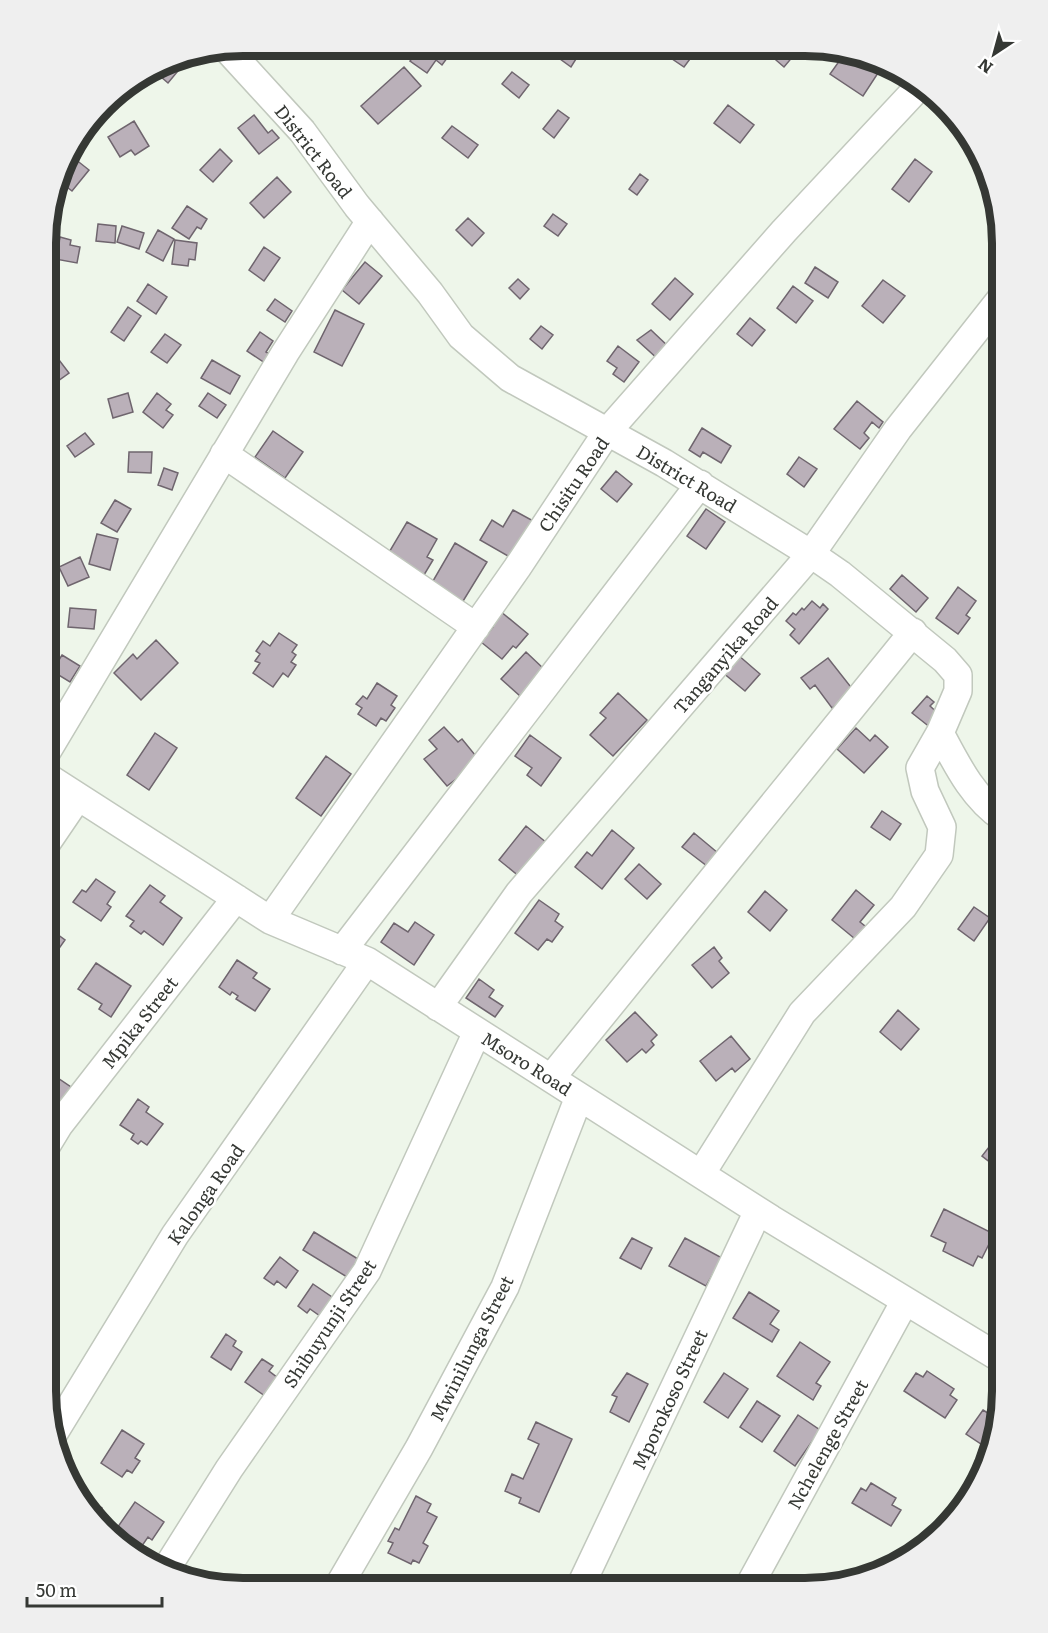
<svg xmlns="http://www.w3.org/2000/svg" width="1048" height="1633" font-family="Literata,serif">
  <rect width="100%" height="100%" fill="#eef6ea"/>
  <path fill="#bab0b9" stroke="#6f656e" stroke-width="1.5" d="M421,46h35l-14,19 -6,-5 -9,13 -17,-12z
    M666,46h23l7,5 -12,16 -22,-15z
    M775,47h10l10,7 -11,13 -15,-13z
    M561,48l15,11 -5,8 -15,-11z
    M845,53l17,11 3,-3 15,9 -17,26 -33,-22z
    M184,57l3,3 -19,23 -16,-14 15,-9z
    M404,67l17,19 -43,38 -17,-18z
    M512,72l17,13 -10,13 -17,-14z
    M728,105l26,20 -14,18 -26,-20z
    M558,110l11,8 -15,20 -11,-9z
    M254,115l14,18 4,-3 7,8 -20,16 -21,-26z
    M134,121l15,25 -14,9 -4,-5 -11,7 -12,-20z
    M452,126l26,19 -10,13 -26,-20z
    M220,149l12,12 -19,21 -13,-12z
    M70,155l19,15 -17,21 -14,-11 5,-16z
    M915,159l17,13 -23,30 -17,-13z
    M640,174l8,6 -11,15 -8,-6z
    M277,177l14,15 -27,26 -14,-15z
    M187,206l20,13 -6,10 -4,-2 -8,12 -17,-11z
    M553,214l14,10 -9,12 -14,-10z
    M468,218l16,15 -12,13 -16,-16z
    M98,224l18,2 -1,17 -19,-2z
    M122,226l22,7 -5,16 -22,-7z
    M158,230l16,9 -11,22 -17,-9z
    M60,237l11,3 -1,5 10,2 -3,16 -22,-4z
    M175,240l22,3 -2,17 -6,-1 -1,7 -16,-2z
    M264,247l16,11 -16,23 -15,-11z
    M365,262l17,14 -23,28 -17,-14z
    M815,267l23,15 -10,16 -23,-15z
    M675,278l18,16 -23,26 -18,-16z
    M518,279l11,10 -9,10 -11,-11z
    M883,280l22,16 -22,27 -21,-17z
    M148,284l19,13 -11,17 -19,-13z
    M793,286l20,15 -17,22 -19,-15z
    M275,299l17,12 -7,11 -18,-12z
    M128,307l13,9 -17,25 -13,-9z
    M335,310l29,14 -22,42 -28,-14z
    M750,318l15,12 -13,16 -15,-12z
    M541,326l12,9 -11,14 -12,-10z
    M651,330l20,19 -11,12 -23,-21z
    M260,332l13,9 -7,11 5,3 -6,8 -18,-12z
    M165,334l16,11 -14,18 -16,-11z
    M618,346l21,16 -15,20 -11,-8 4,-6 -10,-7z
    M56,356l13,17 -18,13 -5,-6v-16z
    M212,360l28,16 -10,18 -29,-16z
    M128,393l5,19 -20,6 -5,-19z
    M157,393l14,11 -5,6 7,5 -10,13 -20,-16z
    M208,393l18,12 -9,13 -18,-12z
    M857,401l26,21 -4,6 -7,-6 -8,11 5,5 -9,11 -26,-20z
    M702,428l29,18 -10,17 -18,-11 -3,5 -11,-7z
    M273,431l30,21 -18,26 -30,-21z
    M85,433l9,11 -19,13 -8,-11z
    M129,452h23l-1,21 -23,-1z
    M799,457l18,12 -13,18 -17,-13z
    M164,468l14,5 -6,17 -14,-5z
    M616,471l16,13 -15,18 -16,-13z
    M115,500l16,9 -14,23 -16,-9z
    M706,509l19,13 -19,27 -19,-13z
    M513,510l24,13 -22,37 -35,-20 12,-20 11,7z
    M407,522l30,17 -10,18 6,3 -12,20 -33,-26z
    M97,534l21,5 -8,31 -21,-6z
    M455,543l32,19 -30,49 -31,-18z
    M80,557l9,20 -21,9 -9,-19z
    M902,575l26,23 -12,14 -26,-23z
    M958,587l18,14 -10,14 4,3 -12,16 -22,-16z
    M812,601l8,7 3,-4 5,5 -29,35 -9,-9 5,-6 -9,-8 7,-8 3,2 6,-7 2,2z
    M46,603l13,3 -3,16 -10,-2z
    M70,608l26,2 -2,19 -26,-2z
    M500,611l28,23 -12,14 -3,-2 -11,13 -21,-17 12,-15 -3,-3z
    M279,633l18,12 -5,7 4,3 -5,7 5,3 -8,12 -5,-4 -10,14 -20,-14 7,-10 -5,-2 5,-7 -4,-3 7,-10 7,5z
    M156,640l22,23 -37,37 -27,-27 19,-19 4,5z
    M526,652l19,18 -25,26 -19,-17z
    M62,655l18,11 -10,16 -18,-11z
    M738,655l22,19 -15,17 -23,-19z
    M828,658l26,33 -22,17 -17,-23 -5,4 -9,-11z
    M377,683l20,13 -6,9 4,3 -9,13 -5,-3 -5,8 -18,-12 4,-6 -6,-4 7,-8 4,3z
    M618,693l29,27 -34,36 -23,-21 16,-17 -6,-5z
    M927,696l7,6 -4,4 11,10 -10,12 -19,-15z
    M444,727l14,15 4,-3 18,22 -33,25 -23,-27 13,-10 -8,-9z
    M856,728l14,13 5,-6 13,12 -24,26 -27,-24z
    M155,733l22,15 -28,42 -22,-15z
    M530,735l31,23 -20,28 -14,-11 5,-7 -17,-12z
    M326,756l25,18 -30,42 -25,-18z
    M882,811l19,13 -11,16 -19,-13z
    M526,826l21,17 -27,34 -21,-17z
    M612,830l22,18 -32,41 -27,-22 12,-15 5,4z
    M694,833l24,20 -11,13 -25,-19z
    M639,864l22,20 -14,15 -22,-20z
    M96,879l19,13 -8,12 4,3 -10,14 -28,-19 9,-12 4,2z
    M150,885l15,11 -5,6 22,16 -19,27 -19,-14 -3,3 -11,-8 4,-5 -8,-5z
    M856,890l18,15 -14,17 10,8 -10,13 -28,-23z
    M765,891l22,19 -17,21 -22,-19z
    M539,900l20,14 -4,7 8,6 -11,15 -5,-3 -9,11 -23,-17z
    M974,907l16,11 -16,23 -16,-12z
    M415,922l19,13 -20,30 -33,-23 13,-19 14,9z
    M46,926l19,14 -19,27z
    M714,947l8,11 -3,3 10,12 -17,15 -20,-23z
    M237,960l20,13 -4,5 17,11 -15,22 -19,-12 2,-3 -6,-4 -2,3 -11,-8z
    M96,963l35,23 -20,31 -12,-8 3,-5 -24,-15z
    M479,979l15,11 -5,7 14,9 -8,11 -29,-19z
    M898,1010l21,19 -18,21 -21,-18z
    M635,1012l22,23 -6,6 3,4 -8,8 -4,-4 -15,13 -21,-22z
    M731,1036l19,23 -15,13 -3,-4 -16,13 -16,-20z
    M45,1064l10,6 -3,4 19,13 -19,27 -7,-5z
    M138,1099l11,8 -3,5 17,12 -16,21 -6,-4 -3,3 -7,-5 3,-5 -14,-9z
    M1003,1129v39l-3,2 -18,-14z
    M944,1209l50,25 -12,24 -4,-2 -5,10 -30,-15 3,-8 -15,-7z
    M314,1232l44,27 -11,18 -44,-27z
    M632,1238l20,10 -11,21 -21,-11z
    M685,1238l37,20 -16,28 -37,-20z
    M280,1257l18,14 -12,17 -9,-7 -3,4 -10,-7z
    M313,1284l19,13 -12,19 -10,-7 -3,4 -9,-7z
    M749,1292l30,19 -9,13 9,6 -7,12 -39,-24z
    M226,1334l10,7 -3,5 9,6 -11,18 -20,-13z
    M800,1342l30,20 -14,21 5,3 -8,14 -36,-24z
    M262,1359l11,7 -4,5 9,7 -13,18 -20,-14z
    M927,1371l27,18 -4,6 7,5 -12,18 -41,-27 12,-18 7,4z
    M627,1373l21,11 -19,38 -19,-10 7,-15 -5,-2z
    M724,1373l24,16 -20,29 -24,-16z
    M757,1401l23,15 -18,26 -22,-15z
    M983,1410l16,10 -6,32 -27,-18z
    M798,1415l22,15 -25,36 -21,-15z
    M536,1422l36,17 -33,73 -20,-9 2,-5 -16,-7 7,-17 11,5 16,-35 -11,-5z
    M122,1430l22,14 -9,14 5,3 -8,12 -5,-3 -5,7 -21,-14z
    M871,1483l25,15 -4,7 9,5 -10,16 -39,-23 9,-15 5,3z
    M81,1493l21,15 -4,7z
    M416,1496l15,8 -4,8 10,5 -14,26 5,3 -9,17 -6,-3 -2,4 -23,-11 5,-10 -5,-2 7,-13 4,2z
    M135,1502l29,20 -12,18 -4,-3 -11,16 -17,-10 -7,-9z
    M374,1575l17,8 -2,4h-21z
    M608,1575l24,13 -30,-1z"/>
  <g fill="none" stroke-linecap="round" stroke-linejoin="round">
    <defs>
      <path id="minor" d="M226,48l76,83 55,75 73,87 31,43 49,42 154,85 147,91 29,20 105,86 13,15v16l-18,42 -20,35 5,23 17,36 -3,28 -36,52 -101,106 -101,161
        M224,454l252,173
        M940,733c17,32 33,65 63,85
        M46,753l239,-400 85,-132
        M46,776l224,144 97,41 404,258 232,141
        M46,844l32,-47
        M270,920l247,-352 90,-136 177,-201 128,-137 4,-12
        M342,951l358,-467
        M438,1007l81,-114 292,-339 87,-125 105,-133
        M551,1078l362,-446
        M45,1148l14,-23 177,-227
        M54,1433l121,-198 192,-274
        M168,1566l61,-97 138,-198 110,-239
        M338,1587l81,-139 86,-161 74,-190
        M580,1587l178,-376
        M748,1588l157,-287"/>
    </defs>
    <use href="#minor" stroke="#c1c8bd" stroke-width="30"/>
    <use href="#minor" stroke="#fff" stroke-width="27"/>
  </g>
  <g text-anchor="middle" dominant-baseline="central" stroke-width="5" stroke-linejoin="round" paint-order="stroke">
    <g font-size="18" fill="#353834" stroke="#fff">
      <text transform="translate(314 151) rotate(52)">District Road</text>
      <text transform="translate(687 478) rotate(31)">District Road</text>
      <text transform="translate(573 484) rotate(-56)">Chisitu Road</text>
      <text transform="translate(725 655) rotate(-49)">Tanganyika Road</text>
      <text transform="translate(139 1022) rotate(-52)">Mpika Street</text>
      <text transform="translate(527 1063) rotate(32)">Msoro Road</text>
      <text transform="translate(205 1194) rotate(-55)">Kalonga Road</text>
      <text transform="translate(329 1323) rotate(-56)">Shibuyunji Street</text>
      <text transform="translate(471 1348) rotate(-63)">Mwinilunga Street</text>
      <text transform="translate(669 1399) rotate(-65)">Mporokoso Street</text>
      <text transform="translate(827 1444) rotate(-61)">Nchelenge Street</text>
    </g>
  </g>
  <path d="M0 0H1048V1633H0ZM243 56H805A187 187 0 0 1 992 243V1391A187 187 0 0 1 805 1578H243A187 187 0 0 1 56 1391V243A187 187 0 0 1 243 56Z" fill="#efefef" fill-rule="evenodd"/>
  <path fill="none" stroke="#353834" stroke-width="8" d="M243 56H805A187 187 0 0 1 992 243V1391A187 187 0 0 1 805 1578H243A187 187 0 0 1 56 1391V243A187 187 0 0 1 243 56Z"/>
  <g transform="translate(994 54) rotate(216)" stroke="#ffffff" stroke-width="4.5" paint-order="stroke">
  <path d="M0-4.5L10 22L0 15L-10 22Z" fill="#353834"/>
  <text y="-9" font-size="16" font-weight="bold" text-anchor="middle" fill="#353834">N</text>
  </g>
  <path d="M27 1597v9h135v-9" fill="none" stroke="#353834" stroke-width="3"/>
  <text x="36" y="1597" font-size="18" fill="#353834" stroke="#ffffff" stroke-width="4.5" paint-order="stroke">50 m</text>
</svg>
